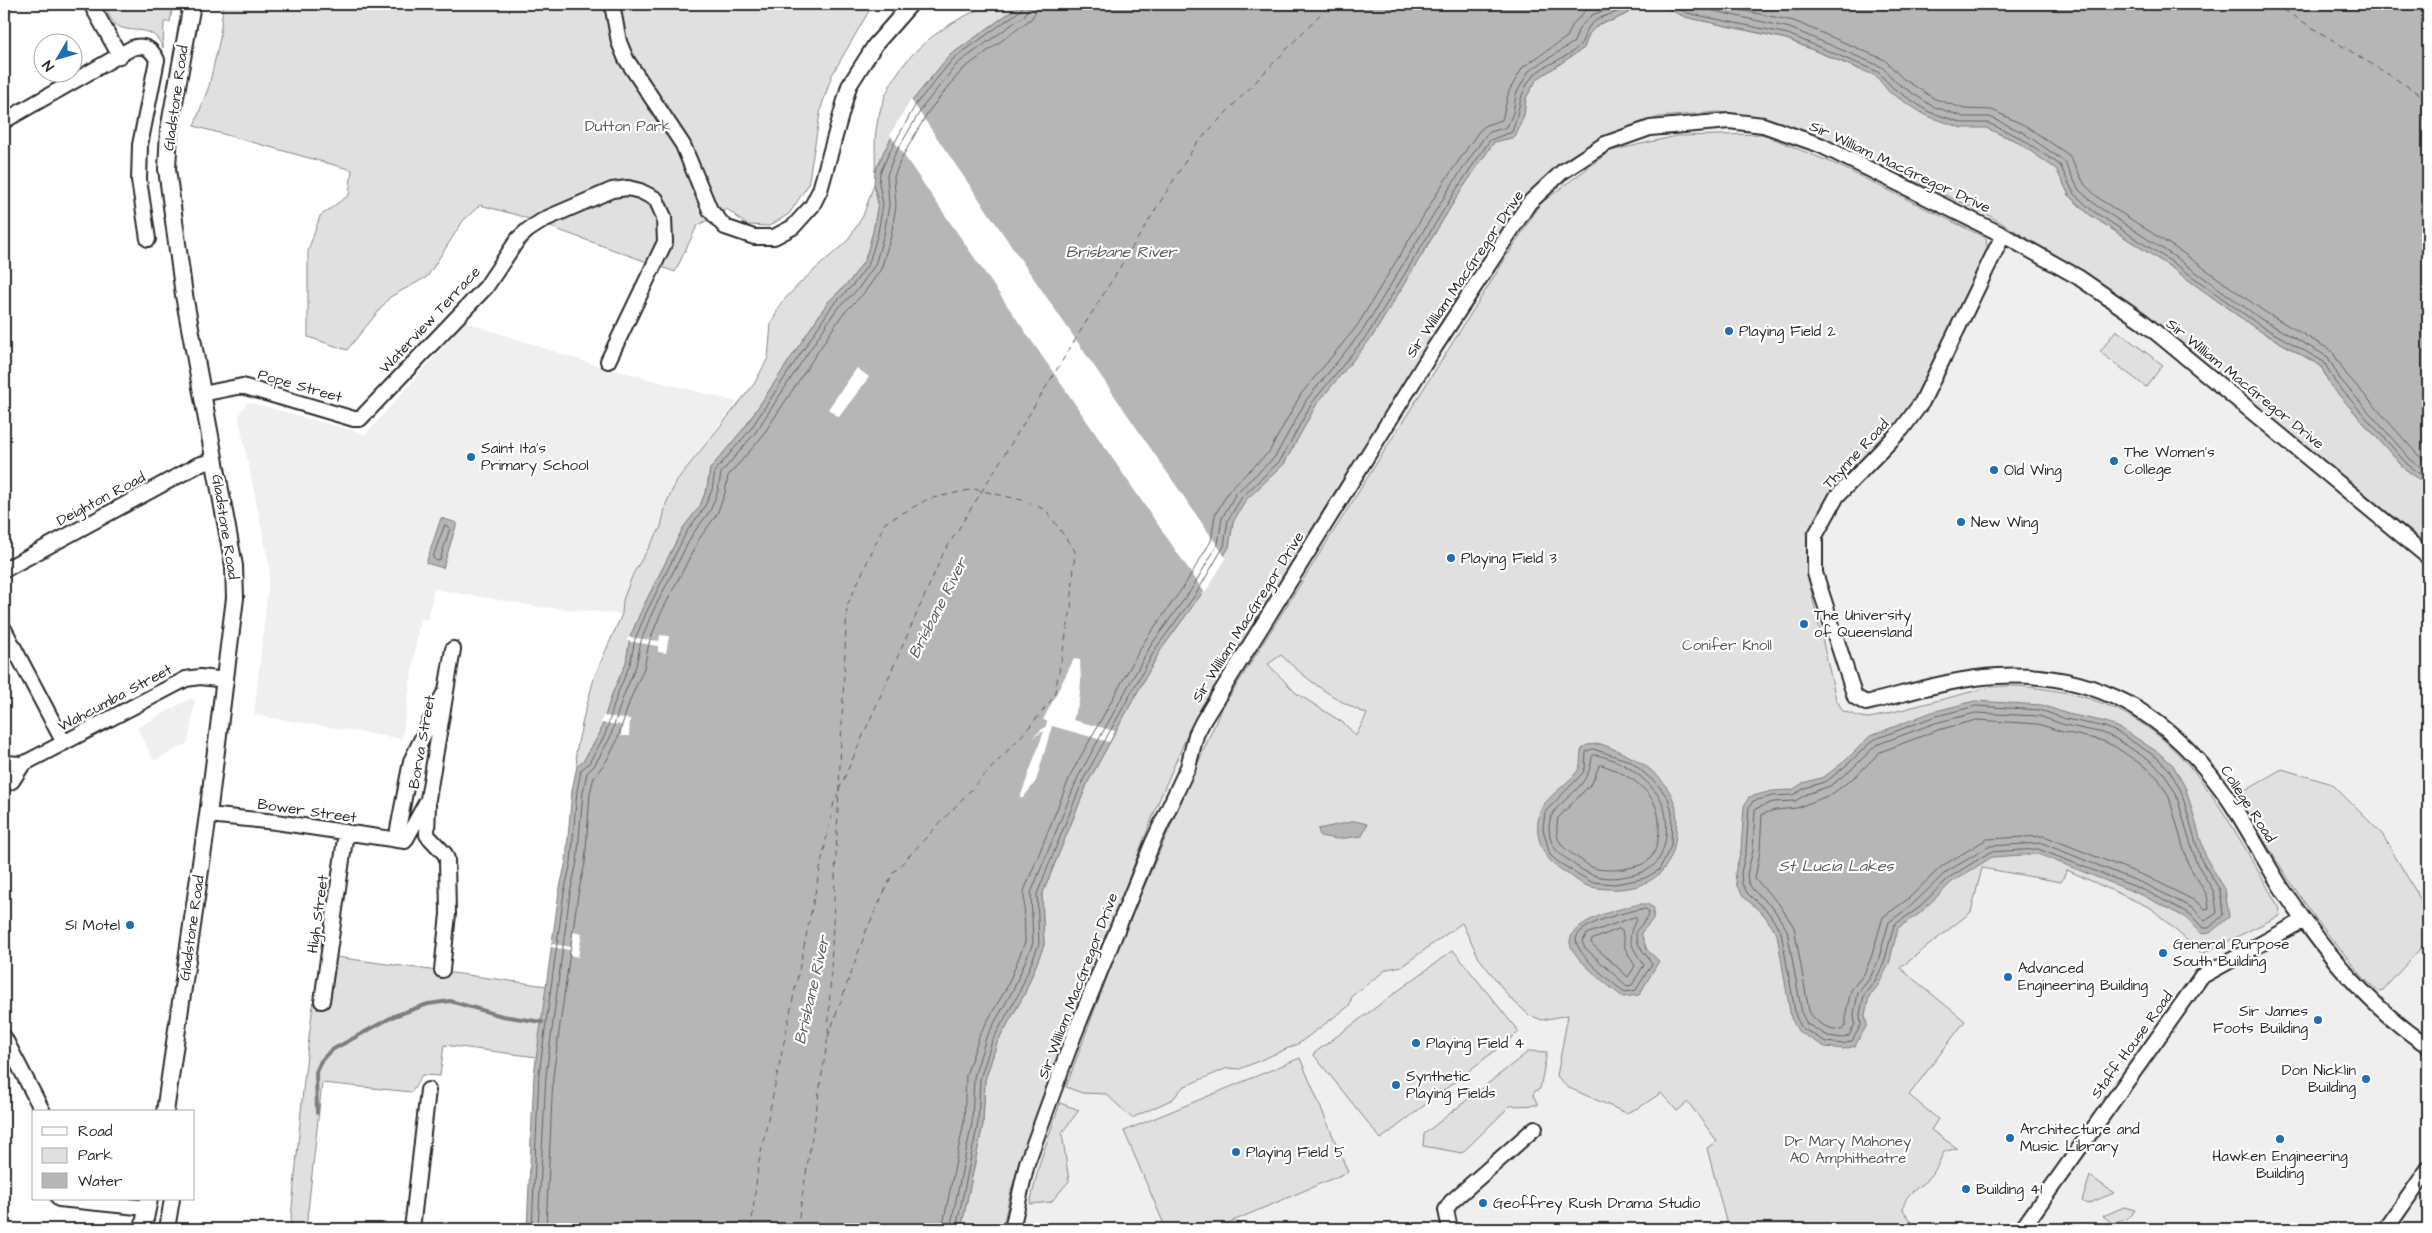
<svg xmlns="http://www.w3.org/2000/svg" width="2432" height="1233" font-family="'Architects Daughter',sans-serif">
  <rect width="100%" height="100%" fill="#fff"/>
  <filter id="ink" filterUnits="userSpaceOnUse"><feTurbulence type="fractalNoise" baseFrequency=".02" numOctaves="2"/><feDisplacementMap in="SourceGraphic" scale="10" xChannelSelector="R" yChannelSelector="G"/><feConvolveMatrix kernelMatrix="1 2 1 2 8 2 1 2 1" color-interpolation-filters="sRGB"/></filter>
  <g filter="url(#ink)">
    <path fill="#efefef" d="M1636,4h22l746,464 24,18v743h-1467l127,-447 27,-51z
      M465,322l127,42 145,38 -60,78 -11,24 -5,23 -28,47 -10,26 -1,14 -81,-7 -107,-18 -6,31 -8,-2 -18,121 -148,-24 16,-146 -31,-150 2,-8 7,-9 118,32z
      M191,698l4,3 -7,42 -34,18 -17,-33z"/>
    <path fill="#e0e0e0" stroke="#868686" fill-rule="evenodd" d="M105,4h68l-3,18h-6l-1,26c-14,-35 -48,1 -58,-44z
      M223,4h650l-41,71 -11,33 -13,77 -19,29 -20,12 -22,-1 -20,-16 -30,17 -22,46 -158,-57 -37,-10 -17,16 -36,56 -37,20 -43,53 -39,-13v-86l12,-35 29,-21 3,-25 -158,-44 15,-40 11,-48z
      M991,4h31l-73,52 -37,45 -28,50 -9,21c1,-14 -1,-28 1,-42 9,-65 58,-103 115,-126z
      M1636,4h22l27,13 101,22 75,31 -74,-33 -118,-33h227l426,361 -264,-197 -42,-28 -19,-7 19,8 41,28 13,28 20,18 82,53 83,60 66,38 9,19 74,83 24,18v59l-282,-230 -58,-40 -103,-62 -162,-73 -58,-22 -47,-6 -59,5 -57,22 -76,58 -187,288 -146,237 -33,76 -127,326 -21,63 -10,42h-41l22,-105 2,-44 12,-37 27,-48 20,-50 -2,-50 46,-113 72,-131 40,-55 29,-49 4,-25 13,-23 38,-35 32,-59 56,-68 86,-142 36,-53 21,-5 9,-22 2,-17 11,-19 47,-31 5,-14 10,-10 15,-4 14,-7z
      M1762,134l73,30 151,74 2,19 -72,144 -77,86 -30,44 1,55 26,113 7,12c7,2 18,7 25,7 11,-1 23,-6 33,-8 27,-7 54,-14 81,-21 23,-6 52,-2 75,2 125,21 165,120 223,218l-1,7 -77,38 -51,-46 -84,-38 -6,12 -79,-14 -11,44 -71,56 65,53 -56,74 29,24 -7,11 26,18 -13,4c-4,7 -8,19 -14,25 -11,12 -25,14 -27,33l9,12 3,7h-187l-21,-81 10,-7 -29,-39 -11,9 -16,-18 -21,14 -14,6 -59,-26 -10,-11 11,-61 -26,5 -13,-5 -19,-17 -31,-40 -17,-35 -60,43 -15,3 -35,27 -3,10 -51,38 -58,25 -12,-1 -45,19 -10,12 -41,19 -26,-24 -24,-1 -16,-6 52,-140 103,-237 319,-506 70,-53 67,-15zM1281,655c26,25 53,45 86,59l-11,22 -11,-12 -49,-31 -28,-29z
      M874,184l4,19 -5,29 -8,28 -16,22 -21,20 -83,125 -35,42 -3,19 -7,18 -17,22 -41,81 -12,28 -4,26 -14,31 -12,39 -16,27 -7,6 -1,-14 8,-37 11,-40 27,-61 1,-14 10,-26 28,-47 5,-23 11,-24 77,-96 14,-26 3,-34 10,-21 20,-21 46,-41 16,-25z
      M2116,330l47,35 -17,22 -46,-35z
      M2282,769l50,15 50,50 43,73 3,9v24l-45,50 -4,1c-14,-9 -24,-24 -34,-36 -41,-47 -72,-100 -104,-153l4,-12z
      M1453,950l66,82 -138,107 -68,-85z
      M336,957l211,29 -10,71 -93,-12 -4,31 -18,-1 -10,17 -90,-9 -16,146h-16l14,-149 9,-76 16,2z
      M1529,1051l18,1 -7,37 -5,2 -2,4 5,10 -28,1 -48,47 -39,-7 1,-12z
      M1300,1058l48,114 -134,57h-48l-42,-98z
      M1060,1103l19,7 -17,23 7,48 -18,21 -21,2 10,-42z
      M2090,1176l24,17 -27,11 -5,-3z
      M2124,1207l11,3 -8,9 -15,4 -9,-7z"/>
    <path fill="#b6b6b6" stroke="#7e7e7e" d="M1022,4h614l-8,9 -14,7 -15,4 -10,10 -5,14 -47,31 -11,19 -2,17 -9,22 -21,5 -36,53 -86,142 -56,68 -32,59 -38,36 -13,22 -4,25 -29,49 -40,55 -72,131 -46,113 2,50 -20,50 -27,48 -12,37 -2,44 -22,105h-434l7,-155 25,-182 7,-31 6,-71 5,-24 7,-6 16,-27 12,-39 14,-31 4,-26 12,-28 41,-81 17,-22 7,-18 3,-19 35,-42 83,-125 21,-20 16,-22 8,-28 5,-29 -4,-19 1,-12 9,-21 28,-50 37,-45z
      M1658,4h770v482l-24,-18 -74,-83 -9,-19 -66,-38 -83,-60 -82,-53 -20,-18 -14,-28 -40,-28 -30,-13h-24l-35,-12 -38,-24 -13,-16 -89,-37 -102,-22z
      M441,518l16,5 -14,45 -17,-5z
      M1975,701l67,4 26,9 38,8 18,8 35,23 14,12 13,24 20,69 19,31 4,28 -19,16 -9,1 -13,-15 -46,-24 -104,-41 -46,3 -40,25 -33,32 -21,14 -9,36 -10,20 -10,13 -4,18 2,10 -12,21 -11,3 -19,-2 -27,-16 -7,-13 -14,-84 -13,-19 -20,-18 -7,-11 -2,-13 6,-23 3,-44 5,-9 23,-6 20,-1 11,-7 21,-6 21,-16 25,-25 62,-24z
      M1601,744c27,10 59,25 71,53 6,11 5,25 4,37 -3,48 -42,61 -85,53 -11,-2 -19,-12 -29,-17 -20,-11 -29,-36 -22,-58 4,-14 29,-28 38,-42 4,-6 1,-14 4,-21l5,-4z
      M1355,821l12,3 -5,12 -25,3 -17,-3 -2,-7z
      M1640,904h7l7,4 -1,11 -12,14 6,17 12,11 -20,34 -16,2c-12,-9 -52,-40 -53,-54 -1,-23 53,-35 70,-39z"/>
    <path fill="#fff" d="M911,100l315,458 -21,35 -315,-458z
      M857,368l12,9 -30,40 -11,-8z
      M660,635l9,1 -3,17 -8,-1v-6l-31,-5 1,-4 31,4z
      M1074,659l6,1 1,21 -2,21 -6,18 42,11 -6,11 -57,-16 -16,55 -13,17h-3l24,-67 -12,7 14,-12 1,-5 -4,-1z
      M603,716l27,3 -1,17h-8l1,-11 -21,-2z
      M573,932l9,2 -4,23 -8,-2v-5l-19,-3 1,-3 19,3z"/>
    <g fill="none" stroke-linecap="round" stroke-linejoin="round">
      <path stroke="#636363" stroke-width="1" d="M1669,4l18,9 101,21 90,38 15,16 36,24 34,11h25l31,14 41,28 14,29 19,17 82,53 83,60 66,38 11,20 72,82 21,16
        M1683,4l107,24 92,39 15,16 35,23 32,11h26l32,15 42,29 15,29 18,16 81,53 83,60 67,38 12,22 71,81 17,12
        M1711,4l83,17 91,39 17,18 33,21 30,10 27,1 34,16 43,29 16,30 16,15 82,53 82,59 67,39 14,23 71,80 11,9
        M445,525l5,3 -10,32 -3,1 -4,-3z
        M1976,706l64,4 26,9 39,8 16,7 35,23 13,12 12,22 20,69 19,30 3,25 -14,13h-6l-13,-14 -46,-24 -106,-41 -48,3 -40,25 -34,33 -22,15 -10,38 -9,18 -11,14 -4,19 1,11 -9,16 -9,3 -17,-2 -24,-14 -6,-11 -15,-85 -13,-20 -20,-18 -6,-10 -1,-11 5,-23 3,-43 4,-6 20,-5 20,-1 12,-7 22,-7 21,-17 25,-24 60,-23z
        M1976,713l63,3 26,9 38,8 15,7 35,23 11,10 12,21 20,68 18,30 3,21 -12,8 -11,-12 -47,-24 -105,-42 -52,3 -44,26 -34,33 -23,17 -11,39 -8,17 -12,15 -4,21 1,10 -6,12 -6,2 -15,-2 -21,-12 -5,-10 -15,-84 -14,-22 -20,-18 -5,-8 -1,-8 6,-23 2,-42 18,-7 22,-1 12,-7 23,-8 22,-17 24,-24 59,-22z
        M1977,720l61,4 25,8 37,8 14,6 34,23 10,9 11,19 19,67 19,31 2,13 -4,1 -8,-7 -47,-24 -106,-42 -57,3 -45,27 -34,33 -25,18 -12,41 -7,16 -13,16 -5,22v13l-4,5c-14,-1 -26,-6 -33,-19l-15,-84 -15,-23 -24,-25 5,-28 2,-37 13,-4 22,-2 35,-14 25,-19 23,-23 58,-22z
        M1593,749l37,12 27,23 11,14 4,15 -1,33 -12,24 -14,8 -14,3 -16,3 -24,-2 -33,-20 -8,-7 -7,-26 2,-17 37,-38 3,-6 1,-16z
        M1594,755c25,2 55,24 67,45 9,17 7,52 -7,65 -8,8 -21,10 -32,12 -17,3 -32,-1 -46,-11 -15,-12 -26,-15 -27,-38 0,-29 40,-32 43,-71z
        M1602,765c20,7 44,19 53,40 7,14 5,44 -6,55 -7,6 -17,7 -25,9 -9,1 -21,2 -30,-1 -6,-2 -11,-7 -16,-10 -18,-12 -24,-18 -20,-40l34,-35 7,-17z
        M1641,909h5l3,3 -1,5 -12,14c-1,16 10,21 16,33l-16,26 -11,2c-11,-7 -56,-43 -48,-56 7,-14 49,-24 64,-27z
        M1635,917l2,3c-14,19 -3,29 7,45l-12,20 -5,1 -42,-38 -3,-6 5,-8z
        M1619,929l3,2 3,17 10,18 -7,11 -37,-34 1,-3z
        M532,1229l7,-155 25,-181 7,-31 6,-71 4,-21 8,-7 16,-28 12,-40 13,-31 5,-25 12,-28 40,-80 17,-23 8,-18 3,-19 35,-41 82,-124 21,-21 16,-22 9,-30 5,-29 -4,-20 1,-11 9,-20 27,-49 37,-45 68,-49 2,-6
        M538,1229l8,-154 24,-182 7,-31 6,-70 4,-19 7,-7 16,-28 13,-41 13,-31 5,-25 11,-28 40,-78 18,-24 8,-20 3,-18 34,-40 81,-123 22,-21 17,-24 9,-31 5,-29 -2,-30 7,-19 28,-48 35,-44 68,-49 5,-11
        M546,1229l7,-153 25,-182 7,-31 5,-70 4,-16 13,-17 10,-19 13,-41 14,-32 5,-25 10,-26 40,-78 18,-25 8,-21 3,-17 33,-38 81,-123 22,-22 17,-24 10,-33 5,-30 -2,-29 7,-18 27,-47 34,-42 69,-51 4,-6 2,-9
        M942,1229l22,-107 2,-47 14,-41 27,-47 18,-45 -1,-51 47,-117 73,-132 40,-56 27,-45 4,-26 15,-26 39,-37 32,-58 56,-68 85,-141 37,-54 7,-6 16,-5 7,-29 14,-24 44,-30 6,-13 13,-14 17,-6
        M950,1229l22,-106 2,-46 12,-39 27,-48 20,-47 -2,-50 47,-116 73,-132 40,-55 27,-46 4,-26 14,-25 39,-36 32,-58 56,-69 86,-141 36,-53 5,-4 17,-5 6,-14 3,-19 13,-23 45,-29 5,-14 13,-13 29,-11
        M956,1229l22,-106 2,-44 12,-38 27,-48 20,-49 -2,-50 46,-114 73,-132 40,-54 28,-48 4,-26 14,-23 38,-36 32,-58 56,-69 86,-141 36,-53 22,-8c7,-18 7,-42 22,-57 12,-12 33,-16 45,-29 7,-8 5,-18 16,-25 11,-8 24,-6 34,-17"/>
      <path stroke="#7e7e7e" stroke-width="4" d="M317,1113l-1,-41 5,-11 9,-10 64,-35 34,-12 22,-3 52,15 40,6"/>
      <path stroke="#5c5c5c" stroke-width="1" stroke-dasharray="6 5" stroke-linecap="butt" d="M2274,4l154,95
        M839,790l104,-236 253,-410 134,-140
        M751,1229l7,-62 76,-365 4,-8
        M797,1229l31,-192 19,-431 38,-83 43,-24 46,-10 48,11 24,10 29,41 -4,58 -17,88 -28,34 -133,142 -27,58 -38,106"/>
      <defs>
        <path id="minor" d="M91,4l29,52
          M612,4l7,38 7,17 57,86 27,65 15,17 29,10h20l19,-10 19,-21 8,-16 29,-104 26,-41 36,-41
          M4,121l128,-73c12,-4 20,1 25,12l-17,85 -1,35 9,59
          M2003,235l-81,167 -20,27 -65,67 -22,40v37l40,124 11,6c43,-10 87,-25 132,-27 97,-5 168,37 224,114 24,32 41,70 63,103 40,59 83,113 143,153
          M202,394l40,-8 112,33h6l126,-132 32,-48 10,-9 17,-11 67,-29 16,-2 12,3 16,8 8,18 1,25 -57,119
          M4,570l194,-105 17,-5
          M4,629l60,114
          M4,763l19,1 163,-85 14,-2 26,3
          M4,785l8,-4 11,-17
          M428,804l-1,31 18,19 2,5 1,55 -6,56
          M208,815l68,7 129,19 23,-42 25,-150
          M396,840l15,-79 32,-66
          M322,1001l24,-169
          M4,1037l39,75
          M59,1199l88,9
          M167,1229l5,-30
          M412,1229l16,-139
          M1012,1229l15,-66 47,-128 79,-193 35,-75 8,-32 7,-14 230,-371 96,-147 33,-31 43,-28 45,-16 79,-7 34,4 57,20 183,90 75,42 64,44 286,236
          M1450,1229l-4,-19 5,-8 84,-74
          M2022,1229l179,-252 103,-57
          M2386,1229l42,-60"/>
        <path id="major" d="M165,1112l43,-297 27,-217 -1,-32 -50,-271 -17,-126 2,-39 23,-126
          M143,1229l6,-30"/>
      </defs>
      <use href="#minor" stroke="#2b2b2b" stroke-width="18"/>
      <use href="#major" stroke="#2b2b2b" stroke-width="20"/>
      <use href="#minor" stroke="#fff" stroke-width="14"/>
      <use href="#major" stroke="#fff" stroke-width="16"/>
    </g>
  </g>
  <g fill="#1f6fb2" stroke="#fff" stroke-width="2">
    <circle cx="1729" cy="331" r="5"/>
    <circle cx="471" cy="457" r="5"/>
    <circle cx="2114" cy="461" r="5"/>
    <circle cx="1994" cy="470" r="5"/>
    <circle cx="1961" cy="522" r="5"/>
    <circle cx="1451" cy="558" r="5"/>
    <circle cx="1804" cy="624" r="5"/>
    <circle cx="130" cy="925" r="5"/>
    <circle cx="2163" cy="953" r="5"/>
    <circle cx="2008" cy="977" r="5"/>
    <circle cx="2318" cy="1020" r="5"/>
    <circle cx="1416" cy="1043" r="5"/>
    <circle cx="2366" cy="1079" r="5"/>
    <circle cx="1396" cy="1085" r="5"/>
    <circle cx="2010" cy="1138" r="5"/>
    <circle cx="2280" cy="1139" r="5"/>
    <circle cx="1236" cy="1152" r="5"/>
    <circle cx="1966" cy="1189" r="5"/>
    <circle cx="1483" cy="1203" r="5"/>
  </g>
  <g text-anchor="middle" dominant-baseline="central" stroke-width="4.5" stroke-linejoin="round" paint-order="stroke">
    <g font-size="15" fill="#2b2b2b" stroke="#fff">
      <text transform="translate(176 98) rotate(-82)">Gladstone Road</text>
      <text transform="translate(1900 167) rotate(25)">Sir William MacGregor Drive</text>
      <text transform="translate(1465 274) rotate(-56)">Sir William MacGregor Drive</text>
      <text transform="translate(430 320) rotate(-47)">Waterview Terrace</text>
      <text transform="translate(2245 384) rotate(39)">Sir William MacGregor Drive</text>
      <text transform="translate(300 386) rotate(16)">Pope Street</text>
      <text transform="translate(1856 454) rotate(-47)">Thynne Road</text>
      <text transform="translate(101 499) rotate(-28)">Deighton Road</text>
      <text transform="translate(225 527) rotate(81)">Gladstone Road</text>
      <text transform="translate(1248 617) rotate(-58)">Sir William MacGregor Drive</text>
      <text transform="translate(115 698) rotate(-28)">Wahcumba Street</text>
      <text transform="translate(422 742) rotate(-80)">Borva Street</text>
      <text transform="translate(2248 804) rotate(57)">College Road</text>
      <text transform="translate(307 811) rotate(8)">Bower Street</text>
      <text transform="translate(318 914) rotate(-82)">High Street</text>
      <text transform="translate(192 928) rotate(-82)">Gladstone Road</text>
      <text transform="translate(1078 986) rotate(-69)">Sir William MacGregor Drive</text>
      <text transform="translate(2132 1045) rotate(-54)">Staff House Road</text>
    </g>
    <g font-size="15" fill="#585858" stroke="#fff">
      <text x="628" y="126">Dutton Park</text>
      <text x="1727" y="645">Conifer Knoll</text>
      <text x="1848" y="1141">Dr Mary Mahoney<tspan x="1848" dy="17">AO Amphitheatre</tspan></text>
    </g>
    <g font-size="15" fill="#2b2b2b" stroke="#fff" text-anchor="start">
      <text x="1739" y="331">Playing Field 2</text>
      <text x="481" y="448">Saint Ita's<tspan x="481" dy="17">Primary School</tspan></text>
      <text x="2124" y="452">The Women's<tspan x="2124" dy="17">College</tspan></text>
      <text x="2004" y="470">Old Wing</text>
      <text x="1971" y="522">New Wing</text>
      <text x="1461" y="558">Playing Field 3</text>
      <text x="1814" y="615">The University<tspan x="1814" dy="17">of Queensland</tspan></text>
      <text x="120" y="925" text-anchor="end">S1 Motel</text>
      <text x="2173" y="944">General Purpose<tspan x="2173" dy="17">South Building</tspan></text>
      <text x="2018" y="968">Advanced<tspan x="2018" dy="17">Engineering Building</tspan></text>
      <text x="2308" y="1011" text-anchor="end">Sir James<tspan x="2308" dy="17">Foots Building</tspan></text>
      <text x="1426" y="1043">Playing Field 4</text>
      <text x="2356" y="1070" text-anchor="end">Don Nicklin<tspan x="2356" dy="17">Building</tspan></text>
      <text x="1406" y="1076">Synthetic<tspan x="1406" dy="17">Playing Fields</tspan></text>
      <text x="2020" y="1129">Architecture and<tspan x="2020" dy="17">Music Library</tspan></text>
      <text x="1246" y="1152">Playing Field 5</text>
      <text x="2280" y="1156" text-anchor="middle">Hawken Engineering<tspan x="2280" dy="17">Building</tspan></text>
      <text x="1976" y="1189">Building 41</text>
      <text x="1493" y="1203">Geoffrey Rush Drama Studio</text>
    </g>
    <g font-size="16" font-style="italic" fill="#5c5c5c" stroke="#fff">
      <text x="1121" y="252">Brisbane River</text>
      <text transform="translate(938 608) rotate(-63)">Brisbane River</text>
      <text x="1836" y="866">St Lucia Lakes</text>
      <text transform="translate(812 990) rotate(-77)">Brisbane River</text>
    </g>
  </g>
  <rect width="2432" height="1233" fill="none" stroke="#fff" stroke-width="20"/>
  <rect x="10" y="10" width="2412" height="1213" fill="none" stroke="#2b2b2b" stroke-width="2" filter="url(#ink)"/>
  <rect x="32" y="1110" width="162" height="90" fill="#ffffff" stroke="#aaaaaa"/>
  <rect x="42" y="1127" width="25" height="8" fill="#ffffff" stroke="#aaaaaa"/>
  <text x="78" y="1136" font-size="15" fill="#2b2b2b">Road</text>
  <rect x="42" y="1148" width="25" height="15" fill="#e0e0e0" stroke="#aaaaaa"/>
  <text x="78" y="1160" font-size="15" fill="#2b2b2b">Park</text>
  <rect x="42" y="1173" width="25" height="15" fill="#b6b6b6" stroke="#aaaaaa"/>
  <text x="78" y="1186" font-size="15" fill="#2b2b2b">Water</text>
  <g transform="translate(58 58) rotate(232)"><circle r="24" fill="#ffffff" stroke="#aaaaaa"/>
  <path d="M0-4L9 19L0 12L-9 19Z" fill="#1f6fb2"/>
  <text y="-8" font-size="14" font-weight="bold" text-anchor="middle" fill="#2b2b2b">N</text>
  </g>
</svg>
